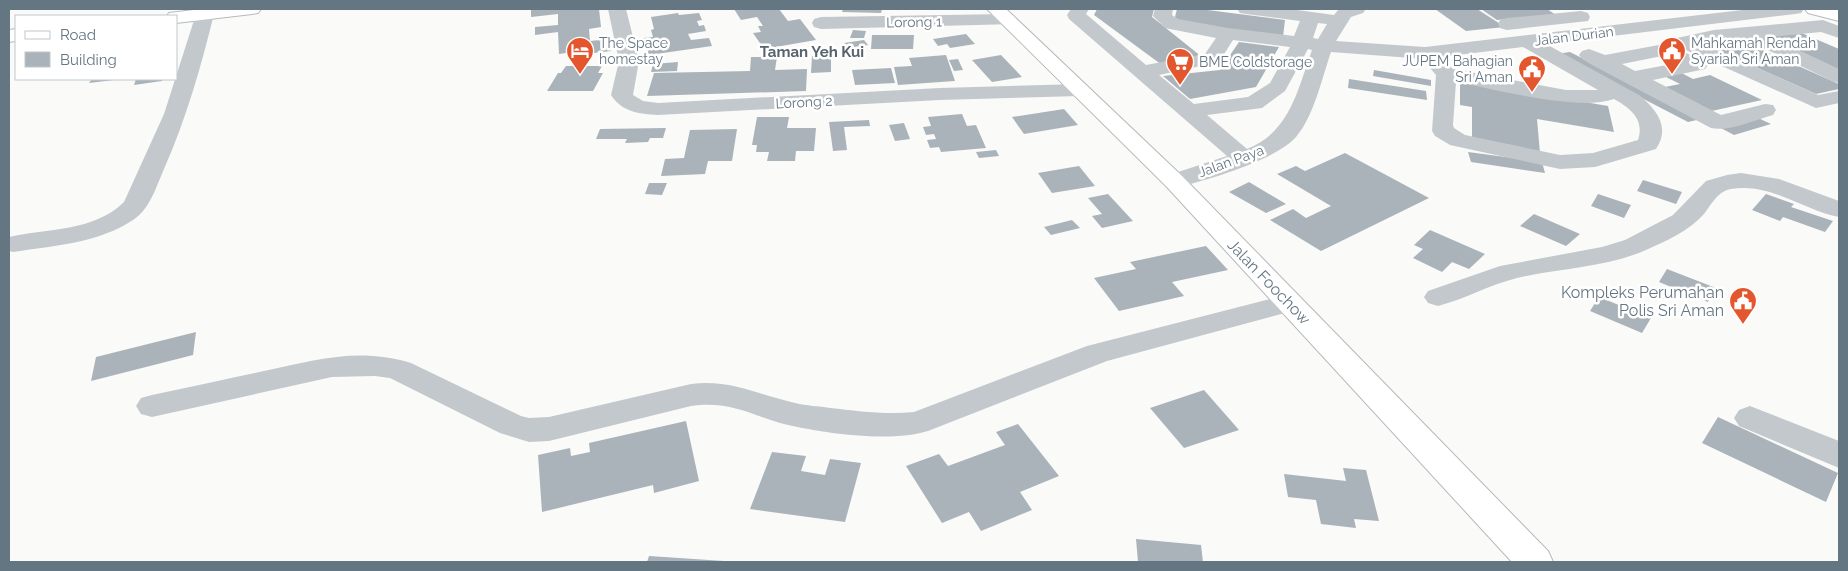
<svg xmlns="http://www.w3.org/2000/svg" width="1848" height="571" font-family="Raleway,sans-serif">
  <rect width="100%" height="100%" fill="#fafaf8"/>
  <path fill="#aab3b9" d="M539,9h60l2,18 -12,2 1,12 19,-2 2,12 -17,2 -1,-4 -34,5 -1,-22 -23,3v-8l23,-2v-11l-27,3v-7z
    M734,9h45l9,12 12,-2 16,21 -52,9 -11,-16 8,-1 -3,-6h5l-6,-9 -16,3z
    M843,9h39l-1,4 -39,-1z
    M1097,9h57l-2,8 50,40 -40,8 -68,-50z
    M1177,9h23l85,11 -2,17 -102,-14 -6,-6z
    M1435,9h42l28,18 -39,4z
    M1481,9h66l9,6 -59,5z
    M678,13l1,2 20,-2 3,7 -5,1 2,5 5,-1 2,6 -18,3 3,6 18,-2 3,8 -63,9 -5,-17 9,-1 -2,-7 3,-1 -3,-12z
    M853,30l13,1 -2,7h-14z
    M1797,31l42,18v24l-76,-35z
    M966,34l9,10 -25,4 -3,-4 -9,2 -5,-7z
    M872,35h42l-1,14h-42z
    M1733,37l106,47v5l-23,5 -112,-50z
    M864,40l4,5 -20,4 -4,-6z
    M1239,42l40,5 -23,40 -66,12 -27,-23 57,-6z
    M1570,52l131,67 -13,3 -131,-68z
    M831,55v17l-20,1 1,-17z
    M946,55l9,26 -57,4 -4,-18 18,-1 -3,-8z
    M1001,55l21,22 -30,5 -20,-22z
    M751,57h26l-2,13 32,-1 -1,22 -159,5 7,-23 96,-2z
    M958,59l5,11 -9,1 -5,-11z
    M678,62l-1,9 -26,1 2,-8z
    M566,66h36l-4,7h5l-10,18h-46l11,-18h3z
    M1668,66l25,13 17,-4 52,25 -55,12 -47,-24 20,-4 -28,-14z
    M891,68l4,15 -40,2 -3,-15z
    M1374,70l57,10v6l-58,-10z
    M92,79h22v1l-25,3z
    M136,79h27l-1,2 -28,4z
    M1349,79l77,12 1,9 -79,-12z
    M1460,81l148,25 6,26 -77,-13 3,34 -68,-13v-33l-12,-2z
    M1064,109l14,16 -54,9 -12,-17z
    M962,114l5,12 9,-1 10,23 -45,4 -2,-5 -9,1 -3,-8 9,-1 -2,-5 -8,1 -3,-8 8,-1 -3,-9z
    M757,117h32l-2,11h29l-2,23h-18l-1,10h-28l2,-9h-13l1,-7h-5z
    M1756,117l15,7 -37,11 -15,-8z
    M869,120l1,6 -26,1 3,23 -14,1 -4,-29z
    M904,123l6,16 -15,2 -6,-16z
    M666,128l-3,10h-13l-2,4 -23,1 2,-4h-31l4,-10z
    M737,129l-5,32h-24l-3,13 -44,2 4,-17 19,-1 6,-28z
    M996,150l3,6 -20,2 -3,-6z
    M1468,152l74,10 3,11 -74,-11z
    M1345,153l84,45 -108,53 -51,-31 23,-11 13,9 25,-12 -54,-32 19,-8 9,5z
    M1079,166l16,20 -43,7 -14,-20z
    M1643,180l39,12 -6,12 -39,-13z
    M1249,182l37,22 -20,9 -37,-21z
    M649,183h18l-5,12 -17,-1z
    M1108,194l25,27 -31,7 -10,-12 10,-2 -14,-16z
    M1598,194l33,11 -7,13 -33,-12z
    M1766,194l28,10 -3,3 42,14 -8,11 -42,-15 -3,4 -28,-11z
    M1534,214l46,20 -14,12 -46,-20z
    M1072,220l8,8 -29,7 -7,-8z
    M1430,230l55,24 -16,15 -17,-7 -10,10 -29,-14 10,-9 -9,-4z
    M1206,246l22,24 -56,12 12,14 -65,15 -25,-33 42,-9 -6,-7z
    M1667,269l49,19 -8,14 -49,-20z
    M1599,297l52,21 -9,15 -52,-22z
    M196,332l-3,23 -102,26 5,-24z
    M1204,390l35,40 -55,18 -34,-40z
    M1718,417l120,56 -12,29 -124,-59z
    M686,421l13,60 -45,12 -1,-8 -111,27 -4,-57 32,-7 1,8 19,-4 -1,-9z
    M1018,424l41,52 -39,16 12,18 -51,21 -12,-19 -27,11 -36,-57 33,-12 9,12 57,-21 -9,-13z
    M772,452l34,4 -5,15 24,4 5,-16 31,4 -16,59 -95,-13z
    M1343,468l23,2 13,51 -25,-2 2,9 -35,-4 -5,-24 -28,-3 -4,-23 62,7z
    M1136,539l65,6 2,17h-65z
    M649,556l75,5v1h-77z"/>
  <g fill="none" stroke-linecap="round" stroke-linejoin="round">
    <defs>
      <path id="major" d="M202,9h59l-3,4 -6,1 -76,9v-7h-9l2,-3z
        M987,9h19l176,167 366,375 5,11h-41l-346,-376z
        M1805,9l34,1v11l-31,-8z
        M16,29v12l-7,1v-12z"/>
    </defs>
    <use href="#major" stroke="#b5babe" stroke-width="2"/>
    <path fill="#c3c8cc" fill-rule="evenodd" d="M206,9l6,1 2,4c-13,53 -28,105 -50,155 -8,18 -14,40 -31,51 -34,23 -81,26 -120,32l-4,-1v-14c38,-9 85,-5 115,-35l40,-88 32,-100 2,-4z
      M608,9h18l13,52 -6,34 10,6 15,2 282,-15 140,-4 7,2 3,4 -3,4 -7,2 -140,4 -282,15c-19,-1 -36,-3 -47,-20l8,-34z
      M1071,9h18l-3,5 60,51 59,-11 11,-16 -51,-10 -12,-12 2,-7h18l-1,6 6,4 50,9 66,8 6,-15 -54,-7 -6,-1 -3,-4h53l44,6 5,-6h27l-3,4 -12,4 -15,24 89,6 326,-38h53l-3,4 -6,1 -249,30 93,51c17,14 32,32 17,54l-61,18 -35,2 -110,-24 -15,-9 -3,-5 4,-56 -12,-14 1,-2 -94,-7c-9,26 -17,64 -35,85 -20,23 -91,44 -122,51l-8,-2 -4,-5 4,-5 61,-20 -158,-137 -2,-4zM1318,23l9,1 -9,15 -5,-1zM1233,40l57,7 -20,36 -22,14 -54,7 -35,-29 60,-13zM1523,47l75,43h-32l-113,-21 -12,-12zM1308,49l4,1c-14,39 -22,82 -65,99l-40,-34 55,-7 23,-17zM1456,82c40,7 121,30 158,17 16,9 31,20 24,41l-45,13 -33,2 -95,-20 -11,-7 -1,-3z
      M1581,11l7,2 2,4 -2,4 -81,9 -7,-2 -2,-4 2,-4 7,-2z
      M1008,14l7,2 2,4 -2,4 -194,5 -7,-2 -2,-4 2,-4 7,-2z
      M1823,20l16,6v12l-18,-6 -50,5 68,32v14l-7,-2 -87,-42 -41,5 114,51 21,-4v12l-23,5 -139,-62 -3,-4 3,-4 37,-8z
      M1664,44l41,17 3,4 -3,4 -52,11 68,35 44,-11 8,1 3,5 -3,5c-18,5 -44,17 -62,13l-117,-62 -12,-7 -3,-4 3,-4 7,-2 16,6zM1662,56l15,7 -42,8 -13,-7z
      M1741,173l38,6 60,22v16c-36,-7 -69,-35 -108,-28 -13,2 -20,16 -27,25 -15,17 -38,27 -58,36 -41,18 -87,18 -129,28 -28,7 -52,21 -79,28l-10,-3 -4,-6 4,-6 72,-25 102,-19 23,-7 48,-25 33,-34 21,-6z
      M1290,294l10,3 4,6 -4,6 -193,52 -179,70c-38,12 -109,2 -148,-8 -33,-10 -52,-22 -89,-17l-142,35 -20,1 -29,-9 -110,-55 -15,-2 -43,1 -180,40 -11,-3 -5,-8 5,-8 11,-3c37,-8 75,-16 112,-24 52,-11 94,-24 147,-8l110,53 8,2 20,-1 142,-33c40,-5 67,11 104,19 12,3 23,3 35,5 27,3 56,7 84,4l173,-66z
      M1750,406l89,35v27l-100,-42 -5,-8 5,-8z"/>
    <use href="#major" fill="#fff" fill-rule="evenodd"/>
  </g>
  <defs>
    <symbol id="hotel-pin" viewBox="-11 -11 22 30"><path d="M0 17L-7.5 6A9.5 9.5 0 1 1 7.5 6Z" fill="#e4572e" stroke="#fff"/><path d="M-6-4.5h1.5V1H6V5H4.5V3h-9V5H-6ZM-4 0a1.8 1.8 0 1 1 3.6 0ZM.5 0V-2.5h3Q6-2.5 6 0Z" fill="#fff"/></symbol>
    <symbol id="civic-pin" viewBox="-11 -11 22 30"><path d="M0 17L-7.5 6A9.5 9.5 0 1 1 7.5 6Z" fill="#e4572e" stroke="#fff"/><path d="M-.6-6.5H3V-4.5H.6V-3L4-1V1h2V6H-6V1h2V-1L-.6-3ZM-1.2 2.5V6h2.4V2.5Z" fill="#fff"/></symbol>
    <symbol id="supermarket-pin" viewBox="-11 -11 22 30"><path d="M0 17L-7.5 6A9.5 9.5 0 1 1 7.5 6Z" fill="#e4572e" stroke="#fff"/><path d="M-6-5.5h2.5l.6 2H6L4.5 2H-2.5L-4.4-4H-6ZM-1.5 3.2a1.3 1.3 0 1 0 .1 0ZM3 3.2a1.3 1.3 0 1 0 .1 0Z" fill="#fff"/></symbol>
  </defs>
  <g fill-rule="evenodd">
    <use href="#hotel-pin" x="564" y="35" width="32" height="43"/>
    <use href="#civic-pin" x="1656" y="35" width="32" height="43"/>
    <use href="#supermarket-pin" x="1164" y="46" width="32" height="43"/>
    <use href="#civic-pin" x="1516" y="53" width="32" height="43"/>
    <use href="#civic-pin" x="1727" y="285" width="32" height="43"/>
  </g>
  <g text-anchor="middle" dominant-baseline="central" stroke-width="5" stroke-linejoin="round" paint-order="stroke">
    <g font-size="14" fill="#657683" stroke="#fff">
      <text transform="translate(914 22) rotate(-1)">Lorong 1</text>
      <text transform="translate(1574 36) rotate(-7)">Jalan Durian</text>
      <text transform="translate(804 102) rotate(-3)">Lorong 2</text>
      <text transform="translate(1231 161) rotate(-20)">Jalan Paya</text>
    </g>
    <g font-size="14" fill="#657683" stroke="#fff" text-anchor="start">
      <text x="599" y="43">The Space<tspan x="599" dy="16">homestay</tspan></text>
      <text x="1691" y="43">Mahkamah Rendah<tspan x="1691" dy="16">Syariah Sri Aman</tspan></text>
      <text x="1513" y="61" text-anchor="end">JUPEM Bahagian<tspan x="1513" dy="16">Sri Aman</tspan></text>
      <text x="1199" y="62">BME Coldstorage</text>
    </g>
    <g font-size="15" font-weight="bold" fill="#57646e" stroke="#fff">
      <text x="812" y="52">Taman Yeh Kui</text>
    </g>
    <g font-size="16" fill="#657683" stroke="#fff">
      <text transform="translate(1269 282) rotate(46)">Jalan Foochow</text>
    </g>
    <g font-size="16" fill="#657683" stroke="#fff" text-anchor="end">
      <text x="1724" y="292">Kompleks Perumahan<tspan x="1724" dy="18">Polis Sri Aman</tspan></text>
    </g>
  </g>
  <rect width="1848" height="571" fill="none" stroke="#657683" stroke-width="20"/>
  <rect x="15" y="15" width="162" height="65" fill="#ffffff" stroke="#c1c8cd"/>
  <rect x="25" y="31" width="25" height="8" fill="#ffffff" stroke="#c1c8cd"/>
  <text x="60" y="40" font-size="15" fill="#657683">Road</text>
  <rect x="25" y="52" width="25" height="15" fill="#aab3b9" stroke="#c1c8cd"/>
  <text x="60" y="65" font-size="15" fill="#657683">Building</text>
</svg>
